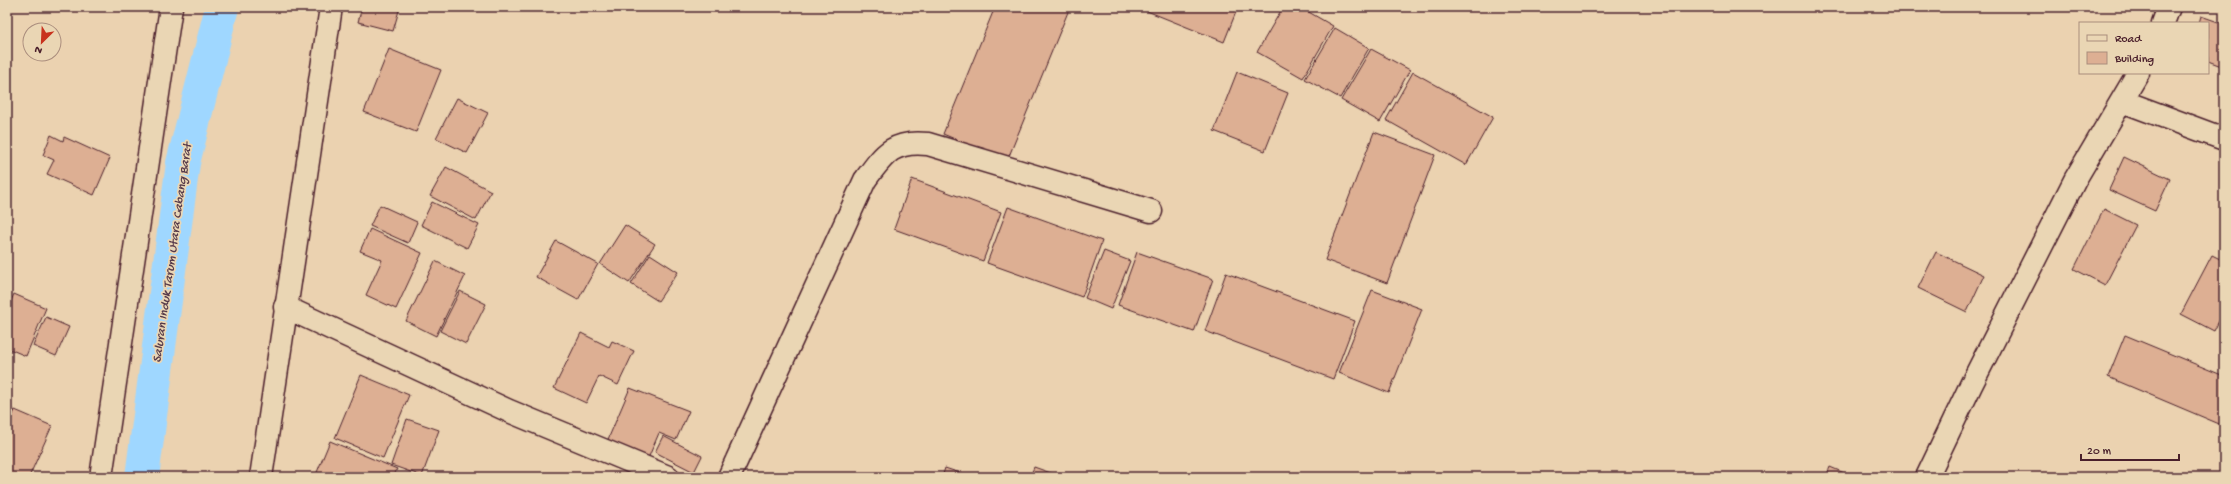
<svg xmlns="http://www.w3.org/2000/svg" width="2231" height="484" font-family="'Gochi Hand',sans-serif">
  <rect width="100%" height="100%" fill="#ebd2b0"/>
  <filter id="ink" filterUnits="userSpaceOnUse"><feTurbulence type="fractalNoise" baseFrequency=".025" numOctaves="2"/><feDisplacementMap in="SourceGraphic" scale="8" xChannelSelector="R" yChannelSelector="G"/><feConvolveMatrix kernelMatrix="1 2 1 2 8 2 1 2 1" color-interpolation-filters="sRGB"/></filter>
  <g filter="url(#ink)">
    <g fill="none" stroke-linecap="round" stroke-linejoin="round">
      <path stroke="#9fd7ff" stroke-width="34" d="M142,477l41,-314 39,-156"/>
    </g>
    <path fill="#ddaf93" stroke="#4a1f2b" d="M362,7h38l-7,24 -35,-9z
      M995,7h75l-63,154 -64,-27z
      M1137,7h101l-14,35z
      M1283,7h17l33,19 -30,52 -46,-26z
      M2201,16l23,8v43l-16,-6v-38h-9z
      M1335,28l34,20 -29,50 -35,-19z
      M389,49l52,21 -25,62 -52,-20z
      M1371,49l39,21 -30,52 -39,-22z
      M1237,72l51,21 -23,58 -51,-20z
      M1413,72l80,45 -27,48 -80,-45z
      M457,98l31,15 -21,40 -31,-15z
      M1374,132l61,23 -48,128 -62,-23z
      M51,135l12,6 1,-4 46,21 -16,37 -47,-21 7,-14 -11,-5z
      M2124,157l46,22 -15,32 -46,-21z
      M446,167l45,24 -15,29 -46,-24z
      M912,179l89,33 -18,49 -89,-32z
      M432,202l47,23 -12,23 -46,-23z
      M380,205l37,17 -9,21 -38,-17z
      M1008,207l94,34 -20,56 -95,-34z
      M2104,209l32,16 -31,60 -31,-16z
      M625,225l30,19 -26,39 -29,-19z
      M370,229l52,24 -26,56 -30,-14 16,-35 -22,-9z
      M556,241l42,23 -20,36 -42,-23z
      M1104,251l26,10 -19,48 -26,-11z
      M1137,252l76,27 -19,53 -76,-27z
      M1936,252l48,23 -17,37 -49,-24z
      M650,254l28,18 -20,29 -27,-17z
      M2212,255l12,6v50l-10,20 -33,-17z
      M435,261l30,15 -29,60 -30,-15z
      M1226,273l129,48 -22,58 -128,-48z
      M1372,290l50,19 -33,84 -50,-20z
      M460,291l26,13 -20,40 -26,-13z
      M14,294l32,14 -20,48 -19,-8v-38z
      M46,317l23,10 -13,29 -23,-10z
      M581,333l28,14 3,-6 22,10 -16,34 -19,-9 -13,27 -32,-15z
      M2125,335l99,41v50l-116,-49z
      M361,375l48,20 -26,63 -48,-20z
      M630,388l59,23 -13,29 -17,-7 -12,28 -41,-17z
      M7,407l7,3 -7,16z
      M15,410l37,16 -23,51h-17l-5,-2v-47z
      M407,419l32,11 -17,46 -31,-11z
      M663,436l39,20 -8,16 -39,-20z
      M330,441l67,28 -4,8h-78z
      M1034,467l28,10h-32z
      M1830,467l24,10h-28z
      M945,468l27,9h-30z"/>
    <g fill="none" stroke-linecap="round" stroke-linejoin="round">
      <defs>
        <path id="minor" d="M2163,23l6,-16
          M2122,101l102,38
          M285,307l224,104 159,66
          M101,477l70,-470
          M729,477l136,-297c19,-26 28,-40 63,-36l223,67
          M1927,477l44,-92 105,-207 62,-105"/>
        <path id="primary" d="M261,477l70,-470"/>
      </defs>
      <use href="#minor" stroke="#4a1f2b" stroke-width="25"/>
      <use href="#primary" stroke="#4a1f2b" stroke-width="25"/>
      <use href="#minor" stroke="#ead6b4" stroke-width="22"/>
      <use href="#primary" stroke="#ead6b4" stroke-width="22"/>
    </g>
  </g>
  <g text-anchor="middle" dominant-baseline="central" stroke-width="3.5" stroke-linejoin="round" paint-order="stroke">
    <g font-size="13" font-style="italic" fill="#573b4b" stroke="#ead6b4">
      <text transform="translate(173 253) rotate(-82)">Saluran Induk Tarum Utara Cabang Barat</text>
    </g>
  </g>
  <rect width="2231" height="484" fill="none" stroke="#ead6b4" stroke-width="24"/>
  <rect x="12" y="12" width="2207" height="460" fill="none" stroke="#4a1f2b" stroke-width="1.5" filter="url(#ink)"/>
  <rect x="2079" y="22" width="130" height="52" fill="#ead6b4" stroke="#aa8d7d"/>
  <rect x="2087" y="35" width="20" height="6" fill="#ead6b4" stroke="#aa8d7d"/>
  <text x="2115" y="42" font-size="12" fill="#4a1f2b">Road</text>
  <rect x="2087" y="52" width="20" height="12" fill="#ddaf93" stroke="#aa8d7d"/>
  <text x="2115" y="62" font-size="12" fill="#4a1f2b">Building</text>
  <g transform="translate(42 42) rotate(204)"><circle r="19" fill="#ead6b4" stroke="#aa8d7d"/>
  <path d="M0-3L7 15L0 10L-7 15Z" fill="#c8321e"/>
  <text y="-6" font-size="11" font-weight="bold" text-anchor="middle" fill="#4a1f2b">N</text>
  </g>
  <path d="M2081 454v6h98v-6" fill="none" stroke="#4a1f2b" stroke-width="2"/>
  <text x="2087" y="454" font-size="12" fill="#4a1f2b" stroke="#ead6b4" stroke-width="3" paint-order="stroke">20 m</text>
</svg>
